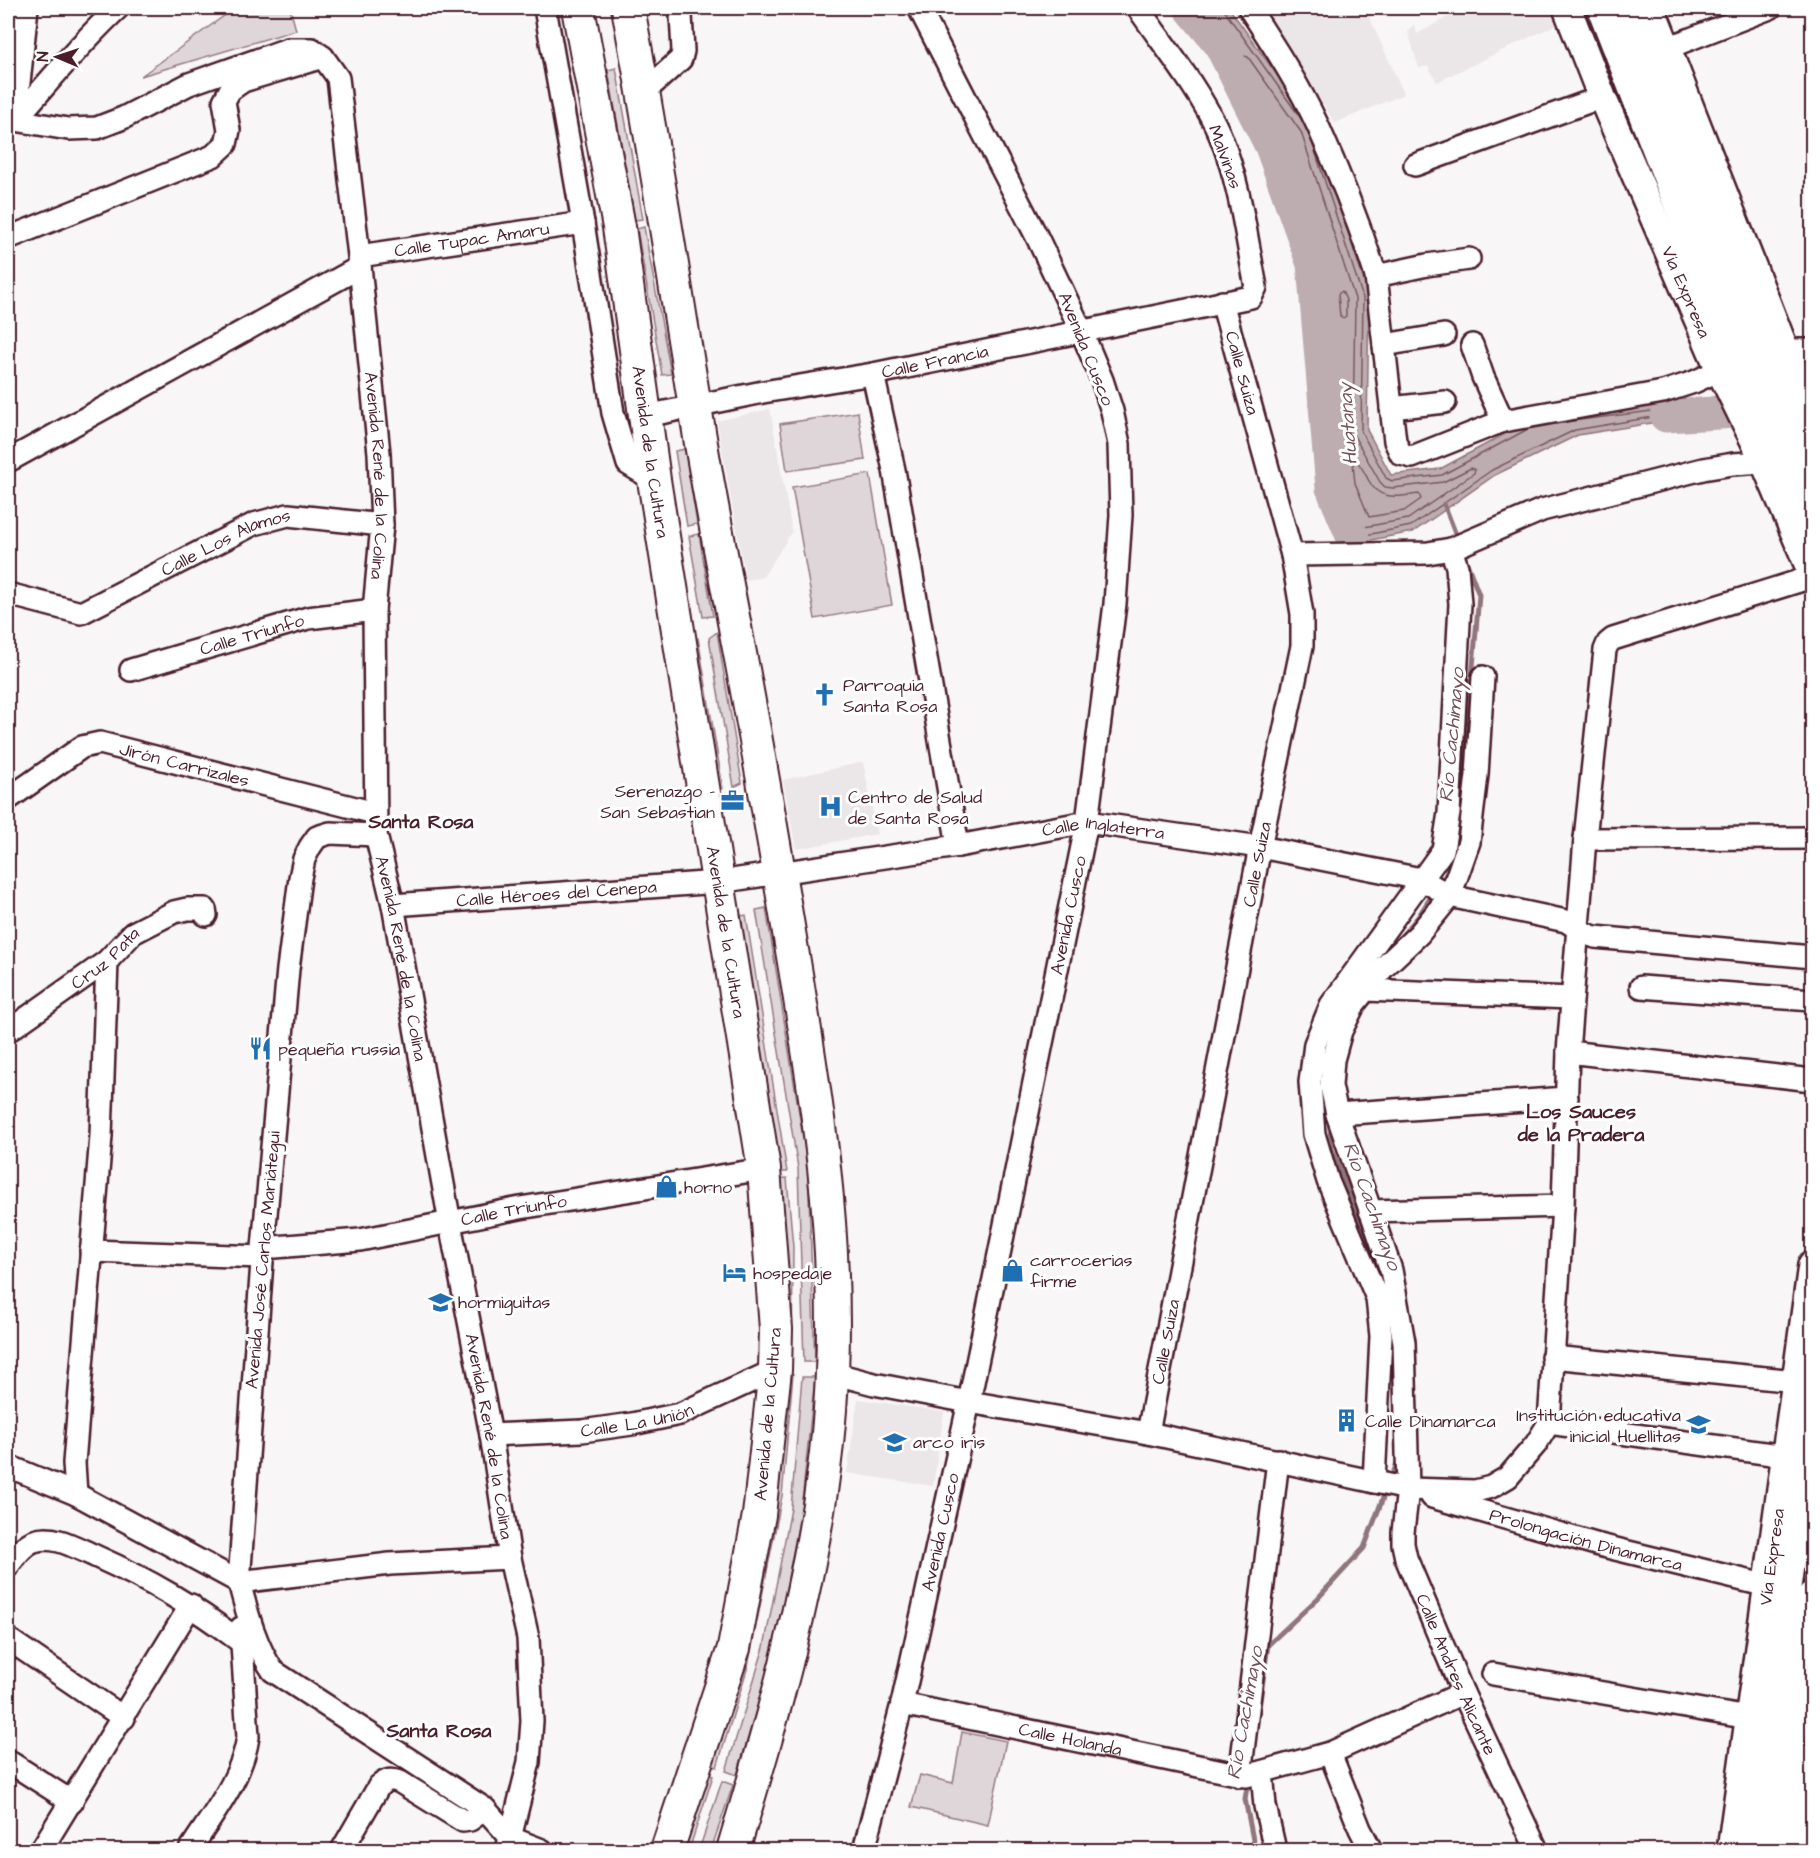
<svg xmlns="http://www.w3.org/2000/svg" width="1820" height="1858" font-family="'Architects Daughter',sans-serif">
  <rect width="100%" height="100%" fill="#f8f6f7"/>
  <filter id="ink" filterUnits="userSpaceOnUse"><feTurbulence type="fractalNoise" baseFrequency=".0167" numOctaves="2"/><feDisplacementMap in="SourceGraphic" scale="12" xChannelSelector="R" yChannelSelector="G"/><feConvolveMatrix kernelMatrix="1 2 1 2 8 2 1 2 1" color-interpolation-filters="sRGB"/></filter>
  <g filter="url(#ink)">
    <path fill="#ebe6e8" d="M1262,8h103l39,86 -69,29z
      M1464,8h86l7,16 -120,58 -9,-16 -9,2 -11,-36 6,-8 3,10z
      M770,409l22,123 -29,45 -17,3 -29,-159z
      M863,762l14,72 -81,15 -13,-69z
      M858,1399l86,13 -11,74 -86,-13z"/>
    <path fill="#ded6d9" stroke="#947a82" stroke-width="1.5" d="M235,8h55l6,22 -155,46z
      M616,68l27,151 -8,1 -27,-150z
      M644,227l27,147 -9,1 -25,-146z
      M858,412l7,48 -78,11 -7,-47z
      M685,449l12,75 -10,2 -12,-75z
      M870,474l22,131 -77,14 -23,-132z
      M699,534l14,82 -10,1 -14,-81z
      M717,632l25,151 -8,4 -25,-149z
      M698,638l25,150 -8,10 -28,-159z
      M766,908l42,261 7,193h-11l-6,-194 -42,-258z
      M746,915l41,257h-11l-41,-255z
      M787,1178l6,69 -1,116h-10l-5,-184z
      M782,1374h11l-11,122 -34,170 -31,101 -11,-4z
      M802,1377h13l-14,134 -27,139 -37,125 -11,-4 38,-124 27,-138z
      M962,1732l44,9 -18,84 -77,-18 9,-32 33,8z
      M703,1772l10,4 -24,74h-11z
      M722,1781l11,4 -22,65h-12z"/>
    <path fill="#bdadb0" stroke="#8f747b" stroke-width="1.5" d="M1190,8h39l84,117 56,172 -2,133 24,45 49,-6 91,-49 191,-24 90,-20v21l-234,38 -83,40 -82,57 -58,11 -23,-55 -19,-224 -42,-118 -51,-102z"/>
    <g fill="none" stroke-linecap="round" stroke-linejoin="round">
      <path stroke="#785860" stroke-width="1.5" d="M1198,8l27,33 52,102 42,119 19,224 20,49 3,1 50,-10 81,-56 83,-40 78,-13 2,-3 -3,-3 -88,11
        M1224,8l2,5 76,107
        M1244,56l4,1 53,75 54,167 -2,135 27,48 5,5 8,1 50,-6 28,-14 4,2 -1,3 -66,46 -44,8 -18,-43 -20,-223 -42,-120 -41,-81z
        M1312,142l51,156 -2,133 25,47 6,3 50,-6 86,-46
        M1342,291l4,9v16l-3,2 -3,-2 -2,-22z
        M1356,461c6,5 9,13 13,20 11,21 30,15 50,13l2,5 -17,12 -35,6 -14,-34 -2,-19z"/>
      <path stroke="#8f747b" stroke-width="5" d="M1444,504l14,36
        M1458,845l21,-250 -14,-37
        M1439,885l12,-18
        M1400,938l18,-21 16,-25
        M1329,1118l3,31 52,133
        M1390,1482l9,-25
        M1257,1722l11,-77 50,-47 46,-50 22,-58
        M1248,1781l-3,18 10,51"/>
      <path stroke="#bdadb0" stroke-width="33" d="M1190,8l30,36 51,102 42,118 19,224 23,55
        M1666,416l105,-6"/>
      <defs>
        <g id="minor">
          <path d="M545,8l38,215 30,190 15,51 26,16"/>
          <path d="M1249,8c25,38 50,77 69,118 22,49 42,100 58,150"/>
          <path d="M1667,48l103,-40"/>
          <path d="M643,93l38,-34 2,-8 -2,-36"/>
          <path id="s1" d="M15,120l53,9 29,-1 26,-10 66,-34 99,-35h24l11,8 15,21 21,178 20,197 3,72 -8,85 2,225 17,70 57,318 41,212 19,123 18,80 4,83 -3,41 -22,88"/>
          <path d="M15,120l12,-112"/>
          <path d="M8,123l7,-3c34,-38 66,-78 103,-112"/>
          <path d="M1415,165l187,-68"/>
          <path d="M8,238l205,-82 13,-12 3,-14 -5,-29 6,-11 13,-9 80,-24"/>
          <path id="s2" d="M359,256l224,-33"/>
          <path d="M1469,259l-42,6 -51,11 19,165 6,13 11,3 91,-36 160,-29 31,-10 26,-12"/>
          <path d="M1384,345l60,-10"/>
          <path d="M1472,345l11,32 20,44"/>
          <path d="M1785,350h27"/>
          <path d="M873,374l21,96 64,376"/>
          <path d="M1391,408l54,-6"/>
          <path id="s3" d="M646,416l117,-24 110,-18 378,-77 5,-10c-10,-51 -16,-104 -36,-152 -18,-42 -56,-89 -82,-127"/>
          <path d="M8,461l352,-194"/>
          <path d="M1292,555l136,-2 23,-4 91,-39 161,-41 30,-5 31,-2"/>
          <path id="s4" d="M8,594l73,19 173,-89 34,-9 94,10"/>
          <path id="s5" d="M131,670l177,-52 66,-8"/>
          <path id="s6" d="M1483,677l-6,98 -8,67 -19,54 -31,38 -35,33 -29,36 -14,28 -8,29 -2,26 6,28 54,156 13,72 4,147 -5,43v12l3,14 57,135 74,157"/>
          <path id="s7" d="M8,799l74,-52 18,-4 275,70"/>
          <path d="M376,835l-46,-2 -13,4 -7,10 -6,12 -4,19 -12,91 -25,279 -24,334c8,30 16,63 34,89l212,138 26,29 31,12"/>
          <path d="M1585,839l227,-1"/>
          <path id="s8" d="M393,905l326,-23 239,-36 129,-24 173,25 161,32 29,17 116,25c10,6 17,13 29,16l217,20"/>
          <path d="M1641,987l171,13"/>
          <path d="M1365,990l207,8"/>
          <path id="s9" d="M8,1031l99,-70 26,-28 41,-21 13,-3h18l1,6"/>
          <path d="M1568,1052l244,28"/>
          <path d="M1337,1114l230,-16"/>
          <path d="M1370,1211l193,-5"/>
          <path id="s10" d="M263,1248l97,-8 160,-32 244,-39"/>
          <path d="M91,1251l171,6"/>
          <path d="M1552,1357l244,24"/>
          <path d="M832,1373l42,11 95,18 179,31 260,56 67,2 16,-4 17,-10 28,-33 13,-21 14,-217 5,-154 17,-213 20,-189 3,-7 5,-4 199,-62"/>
          <path d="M1549,1423l237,33"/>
          <path id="s11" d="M1148,1433l112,-586 42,-201v-32l-10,-59 -70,-253"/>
          <path id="s12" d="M491,1435l91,-4 50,-7 48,-10 95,-44"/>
          <path d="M8,1466l68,28 163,88 151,-18 120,-6"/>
          <path d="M1374,1482l7,-146 -4,-38 -49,-117 -14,-47 -4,-52 5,-38 16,-39 112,-155 6,-37 11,-209 -3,-37 -6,-18"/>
          <path d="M76,1494l-2,-31 27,-327 6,-175"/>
          <path id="s13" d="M1432,1497l167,48 169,41"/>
          <path d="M8,1566c6,-8 16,-22 26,-25 21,-7 42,7 61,15 56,25 97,49 146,86"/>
          <path d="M8,1639l116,79"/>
          <path d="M1493,1674l256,44"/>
          <path id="s14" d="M902,1704l344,72 84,-23 133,-60"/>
          <path d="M1330,1753l30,76 11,21"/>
          <path d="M8,1761l64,41"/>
          <path d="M1262,1772l3,34 10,44"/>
          <path d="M1240,1776l38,-316"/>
          <path d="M41,1850l150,-245"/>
          <path d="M190,1850c22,-35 52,-71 58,-113l-7,-109"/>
          <path d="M342,1850l37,-64c8,-7 12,-7 21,-4l63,39 7,-1 15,-11"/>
          <path id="s15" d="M864,1850l38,-146 67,-302 118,-580 28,-218 6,-89 -2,-71 -7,-33 -10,-31 -21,-50 -44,-93 -118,-229"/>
        </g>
        <g id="major">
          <path id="s16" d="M1567,8l35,89 118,273 42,86 50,117"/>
          <path d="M1601,8c66,168 128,340 211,502"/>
          <path d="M1629,8l134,343 49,106"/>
          <path d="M1651,8l135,345 26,59"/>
          <path id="s17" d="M1731,1850l81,-585"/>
          <path d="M1751,1850l61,-445"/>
          <path d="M1777,1850l35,-255"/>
          <path d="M1800,1850l12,-92"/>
        </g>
        <g id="highway">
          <path id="s18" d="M578,8l41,219 35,253 110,689 12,160 -1,41 -16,145 -25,133 -67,202"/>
          <path d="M628,8c26,138 47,278 70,417 11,71 26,142 39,213 21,108 39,216 57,324 23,139 44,269 38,411 -6,164 -52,321 -99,477"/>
        </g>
      </defs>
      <use href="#minor" stroke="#4a1f2b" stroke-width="26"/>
      <use href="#major" stroke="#4a1f2b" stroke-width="32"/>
      <use href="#highway" stroke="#4a1f2b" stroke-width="36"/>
      <use href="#minor" stroke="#fff" stroke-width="21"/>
      <use href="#major" stroke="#fff" stroke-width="27"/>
      <use href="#highway" stroke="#fff" stroke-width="32"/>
    </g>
  </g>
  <defs>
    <symbol id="church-bare" viewBox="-9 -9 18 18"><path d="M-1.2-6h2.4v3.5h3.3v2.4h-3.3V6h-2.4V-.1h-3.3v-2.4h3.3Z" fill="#1f6fb2" stroke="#fff" stroke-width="2.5" paint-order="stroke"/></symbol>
    <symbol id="office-bare" viewBox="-9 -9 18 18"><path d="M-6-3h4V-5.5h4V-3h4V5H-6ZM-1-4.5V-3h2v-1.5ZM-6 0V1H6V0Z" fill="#1f6fb2" stroke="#fff" stroke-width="2.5" paint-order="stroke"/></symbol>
    <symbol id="hospital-bare" viewBox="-9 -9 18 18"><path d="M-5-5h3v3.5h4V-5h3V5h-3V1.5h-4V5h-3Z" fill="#1f6fb2" stroke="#fff" stroke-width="2.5" paint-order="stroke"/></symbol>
    <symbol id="restaurant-bare" viewBox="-9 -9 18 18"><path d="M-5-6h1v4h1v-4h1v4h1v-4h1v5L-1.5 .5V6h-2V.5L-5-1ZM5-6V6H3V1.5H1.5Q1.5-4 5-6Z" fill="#1f6fb2" stroke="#fff" stroke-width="2.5" paint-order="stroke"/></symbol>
    <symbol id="shop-bare" viewBox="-9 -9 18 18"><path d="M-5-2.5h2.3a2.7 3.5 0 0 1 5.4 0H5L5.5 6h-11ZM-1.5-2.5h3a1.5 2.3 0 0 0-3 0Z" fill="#1f6fb2" stroke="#fff" stroke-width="2.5" paint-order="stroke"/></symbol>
    <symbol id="hotel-bare" viewBox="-9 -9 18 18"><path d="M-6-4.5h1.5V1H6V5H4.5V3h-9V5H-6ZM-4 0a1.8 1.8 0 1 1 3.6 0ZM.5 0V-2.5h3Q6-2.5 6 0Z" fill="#1f6fb2" stroke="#fff" stroke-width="2.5" paint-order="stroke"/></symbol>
    <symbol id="school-bare" viewBox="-9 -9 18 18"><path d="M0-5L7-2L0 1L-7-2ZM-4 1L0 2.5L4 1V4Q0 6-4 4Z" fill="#1f6fb2" stroke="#fff" stroke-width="2.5" paint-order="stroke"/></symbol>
    <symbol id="building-bare" viewBox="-9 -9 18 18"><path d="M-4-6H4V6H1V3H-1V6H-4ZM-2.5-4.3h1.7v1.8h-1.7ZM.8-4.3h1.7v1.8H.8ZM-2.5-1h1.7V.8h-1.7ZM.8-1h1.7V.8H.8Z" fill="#1f6fb2" stroke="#fff" stroke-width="2.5" paint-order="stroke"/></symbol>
    <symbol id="university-bare" viewBox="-9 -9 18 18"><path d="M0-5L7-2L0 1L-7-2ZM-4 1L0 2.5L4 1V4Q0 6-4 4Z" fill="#1f6fb2" stroke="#fff" stroke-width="2.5" paint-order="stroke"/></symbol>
  </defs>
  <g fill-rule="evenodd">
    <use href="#church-bare" x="808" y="678" width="33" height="33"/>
    <use href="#office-bare" x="716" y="784" width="33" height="33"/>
    <use href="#hospital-bare" x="814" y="790" width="33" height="33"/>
    <use href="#restaurant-bare" x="244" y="1032" width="33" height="33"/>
    <use href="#shop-bare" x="650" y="1170" width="33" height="33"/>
    <use href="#shop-bare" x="996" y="1254" width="33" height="33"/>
    <use href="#hotel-bare" x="718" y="1256" width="33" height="33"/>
    <use href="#school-bare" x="424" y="1286" width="33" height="33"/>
    <use href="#building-bare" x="1330" y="1404" width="33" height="33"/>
    <use href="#school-bare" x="1682" y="1408" width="33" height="33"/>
    <use href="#university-bare" x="878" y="1426" width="33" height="33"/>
  </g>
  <g text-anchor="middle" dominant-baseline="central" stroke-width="6" stroke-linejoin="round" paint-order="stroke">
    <g font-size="18" fill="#4a1f2b" stroke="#fff">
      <text transform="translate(1225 157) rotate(70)">Malvinas</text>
      <text stroke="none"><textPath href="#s2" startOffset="114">Calle Tupac Amaru</textPath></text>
      <text stroke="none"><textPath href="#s16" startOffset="308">Vía Expresa</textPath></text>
      <text transform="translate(1086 349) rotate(68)">Avenida Cusco</text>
      <text stroke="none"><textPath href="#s3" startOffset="294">Calle Francia</textPath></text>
      <text transform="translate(1242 373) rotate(75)">Calle Suiza</text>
      <text stroke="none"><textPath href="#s18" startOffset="450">Avenida de la Cultura</textPath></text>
      <text stroke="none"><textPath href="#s1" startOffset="753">Avenida René de la Colina</textPath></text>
      <text stroke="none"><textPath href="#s4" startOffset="237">Calle Los Alamos</textPath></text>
      <text stroke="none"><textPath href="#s5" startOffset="126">Calle Triunfo</textPath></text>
      <text stroke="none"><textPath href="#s7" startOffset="196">Jirón Carrizales</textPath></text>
      <text stroke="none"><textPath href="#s8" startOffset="716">Calle Inglaterra</textPath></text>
      <text stroke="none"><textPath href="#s11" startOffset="579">Calle Suiza</textPath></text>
      <text stroke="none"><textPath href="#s8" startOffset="164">Calle Héroes del Cenepa</textPath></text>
      <text stroke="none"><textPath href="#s15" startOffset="957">Avenida Cusco</textPath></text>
      <text stroke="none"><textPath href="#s18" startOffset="936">Avenida de la Cultura</textPath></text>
      <text stroke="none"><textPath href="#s9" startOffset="122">Cruz Pata</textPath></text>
      <text stroke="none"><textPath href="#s1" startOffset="1239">Avenida René de la Colina</textPath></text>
      <text stroke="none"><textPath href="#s10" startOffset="254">Calle Triunfo</textPath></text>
      <text transform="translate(263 1260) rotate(-85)">Avenida José Carlos Mariátegui</text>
      <text stroke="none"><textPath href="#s11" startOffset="93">Calle Suiza</textPath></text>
      <text transform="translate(768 1414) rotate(-85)">Avenida de la Cultura</text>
      <text stroke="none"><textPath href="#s12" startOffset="147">Calle La Unión</textPath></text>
      <text stroke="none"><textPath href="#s1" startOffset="1725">Avenida René de la Colina</textPath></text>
      <text stroke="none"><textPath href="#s15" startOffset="327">Avenida Cusco</textPath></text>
      <text stroke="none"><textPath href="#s13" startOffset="160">Prolongación Dinamarca</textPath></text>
      <text stroke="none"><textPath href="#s17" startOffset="296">Vía Expresa</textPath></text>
      <text stroke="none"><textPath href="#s6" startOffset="1064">Calle Andres Alicante</textPath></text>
      <text stroke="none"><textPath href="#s14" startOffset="172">Calle Holanda</textPath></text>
    </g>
    <g font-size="18" fill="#4a1f2b" stroke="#fff" text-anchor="start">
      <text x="843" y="685">Parroquia<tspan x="843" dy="21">Santa Rosa</tspan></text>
      <text x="715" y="791" text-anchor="end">Serenazgo -<tspan x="715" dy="21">San Sebastian</tspan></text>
      <text x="848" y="797">Centro de Salud<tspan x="848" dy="21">de Santa Rosa</tspan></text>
      <text x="278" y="1049">pequeña russia</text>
      <text x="684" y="1187">horno</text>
      <text x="1030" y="1260">carrocerias<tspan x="1030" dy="21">firme</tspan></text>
      <text x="753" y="1273">hospedaje</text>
      <text x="458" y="1302">hormiguitas</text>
      <text x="1681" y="1415" text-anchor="end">Institución educativa<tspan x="1681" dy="21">inicial Huellitas</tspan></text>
      <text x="1365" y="1421">Calle Dinamarca</text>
      <text x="913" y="1442">arco iris</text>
    </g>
    <g font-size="20" font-style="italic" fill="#72515a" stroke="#fff">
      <text transform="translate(1348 424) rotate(-94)">Huatanay</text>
      <text transform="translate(1452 735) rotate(-85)">Río Cachimayo</text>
      <text transform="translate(1372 1206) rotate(70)">Río Cachimayo</text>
      <text transform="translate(1245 1713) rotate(-80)">Río Cachimayo</text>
    </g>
    <g font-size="20" font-weight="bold" fill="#4a1f2b" stroke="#fff">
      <text x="421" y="822">Santa Rosa</text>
      <text x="1581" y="1112">Los Sauces<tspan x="1581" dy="23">de la Pradera</tspan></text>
      <text x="439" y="1731">Santa Rosa</text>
    </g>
  </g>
  <rect width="1820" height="1858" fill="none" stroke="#fff" stroke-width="30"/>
  <rect x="15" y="15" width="1790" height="1828" fill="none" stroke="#4a1f2b" stroke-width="2" filter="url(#ink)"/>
  <g transform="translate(57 57) rotate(272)" stroke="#ffffff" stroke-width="4.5" paint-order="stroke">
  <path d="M0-4.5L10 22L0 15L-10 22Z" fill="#4a1f2b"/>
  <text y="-9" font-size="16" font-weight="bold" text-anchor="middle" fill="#4a1f2b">N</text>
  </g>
</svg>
